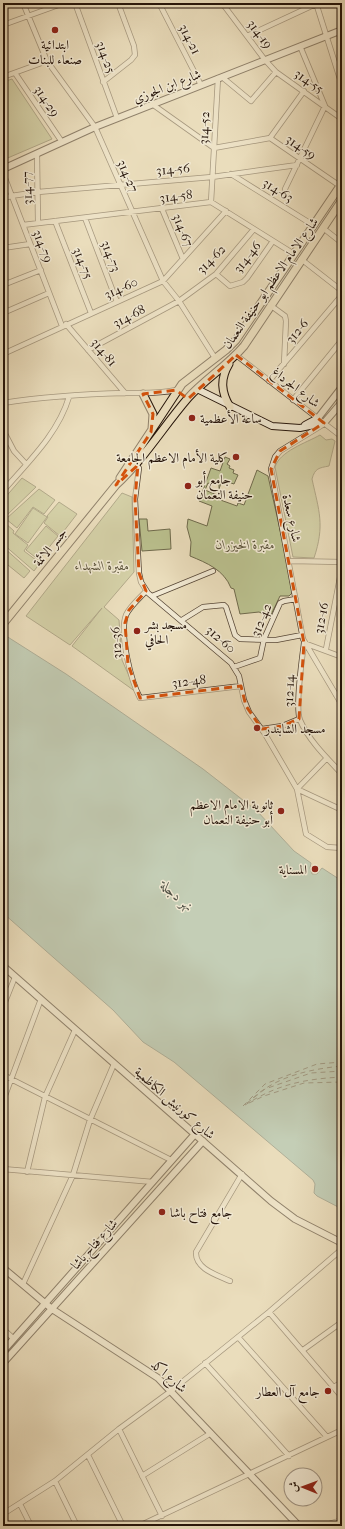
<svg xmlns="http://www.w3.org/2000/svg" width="345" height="1529" font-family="'IM FELL French Canon',Amiri,serif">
  <rect width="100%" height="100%" fill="#eaddbc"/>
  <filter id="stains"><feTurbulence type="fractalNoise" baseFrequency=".005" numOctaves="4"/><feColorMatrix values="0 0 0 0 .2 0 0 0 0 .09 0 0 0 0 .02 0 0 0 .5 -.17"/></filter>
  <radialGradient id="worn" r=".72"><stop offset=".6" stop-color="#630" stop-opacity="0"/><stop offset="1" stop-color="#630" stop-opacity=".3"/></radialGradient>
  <path fill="#bac08e" stroke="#6f6a4c" d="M12,79l40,60 -49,21v-78z
    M320,435l6,5 6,-1 3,2 -6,25c-10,2 -14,2 -17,13 7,32 13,46 2,79l-21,-1 -18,-90c5,-16 31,-24 45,-32z
    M225,457l5,2 -3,5 3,2 -1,2 5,2 -1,3 5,2 -4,9 -12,-4 -3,9v-6l-6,-2 -1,4 -4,-2 -3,7 12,5 -2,3 22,8 1,-3 6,2 13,-35 11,6 19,85 5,32 -3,3h-9l-10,21 -11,-5 -19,2 -6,-25 -3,-1c-7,-18 -24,-25 -41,-32l1,-14 -4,-15 1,-8 19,7 5,-20 -13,-5 12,-33 9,3z
    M22,478l14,9 -32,31 -1,-18z
    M39,489l16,11 -11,14 -11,-7 -16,21 -11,-9z
    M122,493l10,4 2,75 -30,35 15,13 3,40 14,32 -64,-46 30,-38 -32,37 -44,-29z
    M59,502l18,12 -17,22 -16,-13 4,-6 -1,-1z
    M33,508l14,9 -19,26 -13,-9z
    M139,519h8l1,12 22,-2 1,20 -29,2z
    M4,522l10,9 -1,2 15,12 -4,6 16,12 -6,8 -31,-27z
    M46,526l12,10 -19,24 -13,-10z
    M3,547l27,24 -6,7 -21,-17z"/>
  <path fill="#98bcaf" stroke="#6a786d" d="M3,634l63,40 137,95 54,42 37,40 17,12 -1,5 2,6h5l5,-6 20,13v328l-25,-13 -3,-3 1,-9 -2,-4 -139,-118 -31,-20 -30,-32 -110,-97z"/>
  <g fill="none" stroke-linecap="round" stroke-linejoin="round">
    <path stroke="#4d4e43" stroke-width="1" stroke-dasharray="5 4" stroke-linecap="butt" d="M253,1098c24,-22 58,-29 89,-32
      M247,1103l18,-14 46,-16 31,-2
      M249,1103l15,-7 40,-13 38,-1
      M245,1105c33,-21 60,-26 97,-28
      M243,1106l22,-22 52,-20 25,-2"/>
    <defs>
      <path id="street" d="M23,3l24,58 48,66 68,154 16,20 36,57
        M75,3l42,115
        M159,3l42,82
        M222,3l43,57 11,12 66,47
        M316,3l24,76
        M3,25l61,-22
        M247,36l71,-33
        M15,73l47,69
        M3,77l44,-16
        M222,77l29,24 25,-29
        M103,82l28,-22 4,-5 -1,-9 -16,-43
        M152,104l62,44 56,-10 34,-47
        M270,138l70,48
        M37,154l1,69
        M3,173l59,153
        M231,174l82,51
        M285,189l40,-83 -25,-60
        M3,199l8,-3 27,-4 174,-15 85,-12
        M211,202l7,-124
        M162,209l21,50
        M85,218l32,84
        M55,221l36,92
        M23,225l188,-23 83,52
        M323,228l19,15
        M3,248l27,-4
        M301,259l41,32
        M216,274l14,12 13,-4 4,-4 26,-37
        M3,285l38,-15
        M270,305l15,11 1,5 -2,43
        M3,313l46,-20
        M66,324l59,69
        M88,350l91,-49 37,-27 38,-45
        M3,354l160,-73 63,-70
        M236,355l106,82
        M269,381l73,-86
        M293,400l49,-60
        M3,403c38,-6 83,-9 122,-10 18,0 34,1 51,-3
        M324,424l-44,27 -5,6 -4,12 32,170 39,66
        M3,430l11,21 12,13
        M136,465l3,3 -4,31 4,74 2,9 7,11 83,70 8,13 5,24 5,12 16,22 32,55 45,21
        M3,491c25,-29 55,-57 66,-94
        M290,561l52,1
        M146,591c-6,7 -16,15 -20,24 -7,19 5,66 14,83l101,-12
        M152,596l61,-25
        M182,620l21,-13 21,-2 2,2 9,28 5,4 36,1 26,-5
        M304,643c-2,15 -9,65 -4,77 9,21 27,38 42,54
        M304,643l38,14
        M326,649l16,-82
        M234,667l26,-9 4,-19 16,-36 4,-2 12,-2
        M336,695l6,-4
        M262,729l20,-3 17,-7
        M327,758l-30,31 9,45 21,13 15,1
        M3,1007l12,-30
        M3,1075l168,85
        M3,1101l38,-102
        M3,1169l150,13
        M27,1172l18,-75 30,-67
        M230,1281c-13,-6 -35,-12 -34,-29l46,-78
        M23,1284l50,-109 17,-55 24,-56
        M269,1312l73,85
        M3,1329l11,10
        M238,1337l89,100
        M303,1350l39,-28
        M205,1363l84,93
        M334,1387l8,-5
        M119,1429l43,87
        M88,1455l35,71
        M142,1476l69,-43
        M55,1481l22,45
        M20,1504l11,22
        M3,1514l52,-33 64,-52 52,-38 98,-79 73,-63
        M139,1526l203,-96
        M322,1526l20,-6"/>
      <path id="secondary" d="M3,169l92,-42 247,-97
        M197,389l75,37 28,2 24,-5 18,-21
        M305,425l13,-7 24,-31
        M3,966l268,235 24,18 47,24
        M3,1268l49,41 106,69 141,148
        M3,1351l192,-217
        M3,1363l200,-222"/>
      <path id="primary" d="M229,364c-9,15 -8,28 1,43
        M143,394l10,20 -1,15
        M120,478l62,-94 44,-34 10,-10 106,-157
        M3,624l113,-139c28,-26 47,-58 72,-87 17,-19 39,-32 56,-52l98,-146"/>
    </defs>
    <use href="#street" stroke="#564636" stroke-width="6"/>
    <use href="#secondary" stroke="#241309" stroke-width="8"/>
    <use href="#primary" stroke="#241309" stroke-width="9"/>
    <use href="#street" stroke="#f1e9d3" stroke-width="4.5"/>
    <use href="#secondary" stroke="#f1e9d3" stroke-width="6"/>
    <use href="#primary" stroke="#eaddbc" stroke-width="7"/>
  </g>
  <path d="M0 0H345V1529H0ZM236,355l88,68 -44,28 -9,18 33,174 -5,76 -17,7 -20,3 -16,-23 -5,-20 -101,12 -12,-34 -3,-41 4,-13 17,-19 -7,-18 -4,-74 3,-34 -22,20 35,-53 2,-18 -10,-20 33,-4 12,9z" fill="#eaddbc" fill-opacity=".55" fill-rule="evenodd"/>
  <path fill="none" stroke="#d4520c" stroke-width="3" stroke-dasharray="8 5" stroke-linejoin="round" d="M236,355l88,68 -44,28 -9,18 33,174 -5,76 -17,7 -20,3 -16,-23 -5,-20 -101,12 -12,-34 -3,-41 4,-13 17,-19 -7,-18 -4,-74 3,-34 -22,20 35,-53 2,-18 -10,-20 33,-4 12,9z"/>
  <g fill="#8f2418" stroke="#f1e9d3" stroke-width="1.5">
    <circle cx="55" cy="30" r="4"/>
    <circle cx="192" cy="418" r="4"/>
    <circle cx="236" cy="457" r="4"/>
    <circle cx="188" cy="486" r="4"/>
    <circle cx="137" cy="631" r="4"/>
    <circle cx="257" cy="728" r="4"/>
    <circle cx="281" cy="811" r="4"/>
    <circle cx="315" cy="869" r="4"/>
    <circle cx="162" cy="1212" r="4"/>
    <circle cx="328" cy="1391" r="4"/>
  </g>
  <g text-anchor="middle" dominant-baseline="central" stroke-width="3" stroke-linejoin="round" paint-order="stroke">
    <g font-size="13" fill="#241309" stroke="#f1e9d3">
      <text transform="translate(260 34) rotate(53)">314-19</text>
      <text transform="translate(190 39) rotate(63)">314-21</text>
      <text transform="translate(106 57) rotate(70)">314-25</text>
      <text transform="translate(309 81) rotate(35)">314-55</text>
      <text transform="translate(167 86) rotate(-21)">شارع ابن الجوزي</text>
      <text transform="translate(47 101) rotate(56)">314-29</text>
      <text transform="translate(204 128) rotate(-87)">314-52</text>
      <text transform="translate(301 147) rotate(35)">314-59</text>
      <text transform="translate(173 169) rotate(-5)">314-56</text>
      <text transform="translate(128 176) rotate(67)">314-27</text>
      <text transform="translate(27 188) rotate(-91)">314-77</text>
      <text transform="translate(278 190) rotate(32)">314-63</text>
      <text transform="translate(176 196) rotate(-7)">314-58</text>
      <text transform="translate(183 230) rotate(68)">314-67</text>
      <text transform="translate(43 246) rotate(69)">314-79</text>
      <text transform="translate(111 256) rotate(69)">314-73</text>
      <text transform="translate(247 257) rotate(-52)">314-46</text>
      <text transform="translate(211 259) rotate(-45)">314-62</text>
      <text transform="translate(83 263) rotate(68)">314-75</text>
      <text transform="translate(270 283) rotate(-55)">شارع الامام الاعظم ابو حنيفة النعمان</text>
      <text transform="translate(121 288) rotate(-24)">314-60</text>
      <text transform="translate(129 316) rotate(-28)">314-68</text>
      <text transform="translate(297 331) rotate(-50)">312-6</text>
      <text transform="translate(104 352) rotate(50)">314-81</text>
      <text transform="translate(296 387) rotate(38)">شارع الجرداغ</text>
      <text transform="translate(292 518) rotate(78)">شارع سعدة</text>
      <text transform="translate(50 547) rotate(-51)">جسر الائمة</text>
      <text transform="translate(321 618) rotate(-79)">312-16</text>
      <text transform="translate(261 620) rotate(-67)">312-42</text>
      <text transform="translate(221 639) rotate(41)">312-60</text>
      <text transform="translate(116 643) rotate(-94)">312-36</text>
      <text transform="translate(189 681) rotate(-7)">312-48</text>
      <text transform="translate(289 691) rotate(-88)">312-14</text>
      <text transform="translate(175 1103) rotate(41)">شارع كورنيش الكاظمية</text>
      <text transform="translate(94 1244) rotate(-48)">شارع فتاح باشا</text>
      <text transform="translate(169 1376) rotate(41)">شارع اكد</text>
    </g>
    <g font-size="13" fill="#241309" stroke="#f1e9d3" text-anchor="start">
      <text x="55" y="44" text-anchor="middle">ابتدائية<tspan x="55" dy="15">صنعاء للبنات</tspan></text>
      <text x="200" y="418">ساعة الأعظمية</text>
      <text x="228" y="457" text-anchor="end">كلية الأمام الاعظم الجامعة</text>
      <text x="196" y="479">جامع أبو<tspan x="196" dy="15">حنيفة النعمان</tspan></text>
      <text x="145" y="624">مسجد بشر<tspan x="145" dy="15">الحافي</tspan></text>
      <text x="265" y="728">مسجد الشابندر</text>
      <text x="273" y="804" text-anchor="end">ثانوية الامام الاعظم<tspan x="273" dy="15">أبو حنيفة النعمان</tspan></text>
      <text x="307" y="869" text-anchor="end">المسناية</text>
      <text x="170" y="1212">جامع فتاح باشا</text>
      <text x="320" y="1391" text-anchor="end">جامع آل العطار</text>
    </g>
    <g font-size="13" font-style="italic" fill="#585038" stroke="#f1e9d3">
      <text x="245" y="544">مقبرة الخيزران</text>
      <text x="102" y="565">مقبرة الشهداء</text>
    </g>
    <g font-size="14" font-style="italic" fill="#4d4e43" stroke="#f1e9d3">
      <text transform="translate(177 896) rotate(41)">نهر دجلة</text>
    </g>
  </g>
  <rect width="345" height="1529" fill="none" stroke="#eaddbc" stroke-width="16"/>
  <rect x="4" y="4" width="337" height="1521" fill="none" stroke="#241309" stroke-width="2"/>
  <rect x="8" y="8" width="329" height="1513" fill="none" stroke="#241309"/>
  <g transform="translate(303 1487) rotate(271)"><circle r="19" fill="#f1e9d3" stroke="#9f9382"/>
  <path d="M0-3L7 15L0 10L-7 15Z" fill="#8f2418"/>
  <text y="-6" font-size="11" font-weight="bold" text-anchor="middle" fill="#241309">ش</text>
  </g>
  <rect width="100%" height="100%" filter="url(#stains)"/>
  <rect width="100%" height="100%" fill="url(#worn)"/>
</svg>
